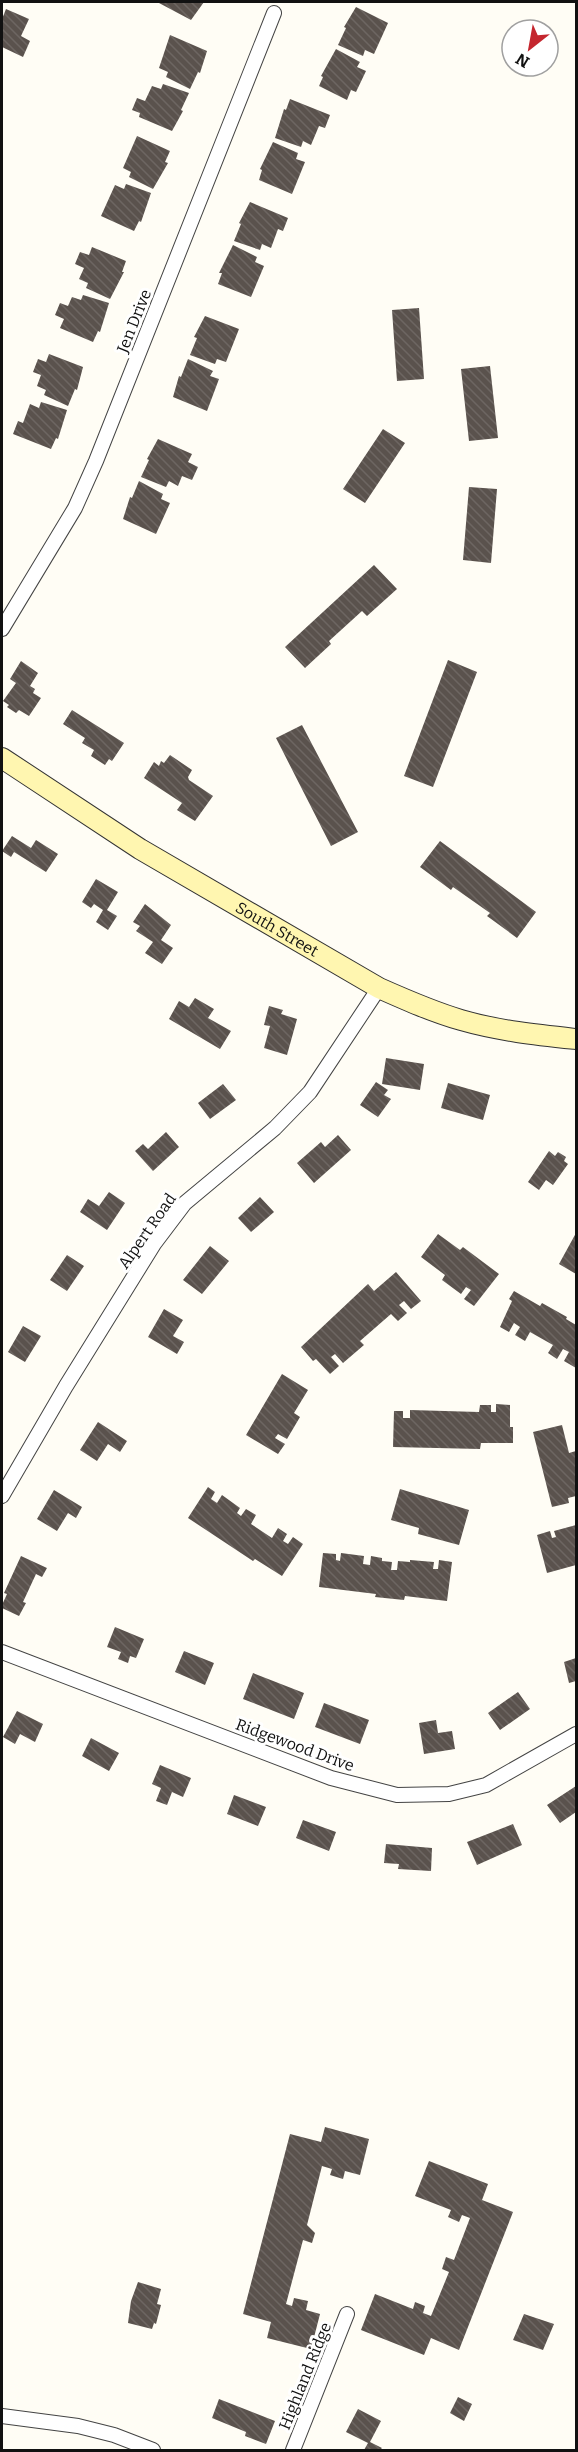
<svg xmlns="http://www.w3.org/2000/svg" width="578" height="2452" font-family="Bitter,serif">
  <defs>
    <pattern id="building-back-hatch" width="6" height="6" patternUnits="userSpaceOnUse" patternTransform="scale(1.5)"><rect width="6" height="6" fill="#5a524d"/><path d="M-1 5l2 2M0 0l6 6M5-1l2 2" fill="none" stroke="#6d6662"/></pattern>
  </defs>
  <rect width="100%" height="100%" fill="#fffdf5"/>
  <path fill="url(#building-back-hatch)" d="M160,2h44l-13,18 -32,-17z
    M356,7l32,16 -14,31 -9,-4 -2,6 -25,-11 8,-17 -2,-1z
    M6,9l23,10 -8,17 9,5 -7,16 -21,-10v-28z
    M170,35l37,16 -7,22 -2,-1 -8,17 -24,-12 2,-5 -9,-4z
    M336,49l24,13 -3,5 9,4 -10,21 -5,-2 -4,10 -28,-14 4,-9 -2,-1z
    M163,84l26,9 -8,17 2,1 -11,20 -33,-14 1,-4 -8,-3 5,-12 8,3 7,-15 9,3z
    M290,99l40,16 -5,13 -6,-2 -8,19 -8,-4 -2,6 -26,-9 9,-29 2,1z
    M137,136l33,15 -5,11 3,1 -15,26 -24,-12 2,-5 -8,-4z
    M273,142l25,11 -2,6 9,3 -13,32 -33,-14 3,-10 -2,-1z
    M126,184l25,9 -10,29 -2,-1 -5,10 -33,-15 14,-31 9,4z
    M250,202l38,16 -5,13 -5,-2 -7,19 -9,-4 -2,6 -26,-9 7,-17 -2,-1z
    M233,245l24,12 -2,5 9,4 -13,31 -33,-13 4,-11h-3z
    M92,247l34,14 -4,11h2l-14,27 -24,-11 2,-5 -9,-4 5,-11 -9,-4 5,-12 9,3z
    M83,295l26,8 -9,29 -2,-1 -5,11 -33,-14 4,-9 -9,-4 5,-12 8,3 4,-9 9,3z
    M419,308l5,71 -27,2 -5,-71z
    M205,316l34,13 -13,33 -9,-3 -2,5 -25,-9 7,-17 -3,-1z
    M49,354l34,13 -6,23 -2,-1 -7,17 -24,-11 2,-5 -9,-4 4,-11 -8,-3 5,-13 8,3z
    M188,359l25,12 -3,5 9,3 -12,32 -34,-14 6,-21 2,1z
    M490,366l8,72 -29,3 -8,-72z
    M41,402l26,8 -9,29 -2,-1 -5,11 -38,-15 5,-13 5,2 7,-19 9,4z
    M383,429l22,14 -40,60 -22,-14z
    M158,439l34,15 -4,8 10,5 -6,13 -10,-4 -4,10 -9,-5 -3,6 -25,-10 8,-17 -2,-1z
    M139,481l24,13 -2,5 9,4 -14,31 -33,-15 7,-22 2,1z
    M469,487l28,2 -6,74 -28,-3z
    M374,565l23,24 -30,27 -5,-5 -33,30 2,3 -26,24 -20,-21z
    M448,660l29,12 -44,115 -29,-11z
    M21,661l17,12 -8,13 5,3 -2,4 8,5 -12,18 -10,-6 -3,3 -9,-6 2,-2 -6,-4 13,-18 -6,-4z
    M72,710l52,33 -12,18 -3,-2 -4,6 -14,-9 3,-6 -12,-7 3,-5 -22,-14z
    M302,725l56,107 -27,14 -55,-108z
    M170,755l22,15 -4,7 1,3 24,16 -18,25 -18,-11 5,-7 -38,-25 10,-16 5,4 2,-5 3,2z
    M12,836l19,12 5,-8 22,14 -12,18 -32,-20 -3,5 -9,-6z
    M440,841l96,71 -19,26 -30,-22 3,-3 -37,-26 -2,3 -31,-23z
    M96,879l22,13 -11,18 10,6 -9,14 -12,-8 7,-12 -9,-6 -3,4 -9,-6z
    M145,904l26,21 -10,15 12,8 -11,16 -17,-11 8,-11 -17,-11 4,-5 -7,-4z
    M195,998l19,11 -6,9 23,13 -11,18 -51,-30 10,-18 10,6z
    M269,1006l14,4 -2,4 16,5 -10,36 -23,-7 6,-22 -6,-1z
    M386,1058l38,6 -4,26 -38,-6z
    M376,1082l12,8 -4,5 7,4 -13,18 -18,-12z
    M448,1083l42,12 -7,25 -42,-12z
    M223,1084l13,16 -26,19 -12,-16z
    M166,1132l13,15 -26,24 -18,-20 8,-7 5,5z
    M338,1135l13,15 -37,33 -17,-20 24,-21 4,5z
    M549,1151l6,5 3,-4 8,5 -2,4 4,3 -15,21 -7,-5 -7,10 -11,-8z
    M109,1192l16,11 -18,27 -27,-18 8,-13 11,7z
    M260,1197l14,15 -23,20 -13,-14z
    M576,1233v41l-17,-10z
    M438,1234l22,16 3,-3 36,27 -25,32 -10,-7 7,-9 -5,-3 -5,7 -19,-14 3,-5 -24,-18z
    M210,1246l19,15 -27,33 -19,-14z
    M67,1255l17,11 -17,25 -17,-11z
    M396,1272l25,29 -10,8 -7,-8 -5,4 8,8 -9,8 -7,-7 -31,27 4,4 -21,18 -8,-9 -4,3 8,9 -9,8 -14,-15 -3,2 -12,-14 67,-63 6,7z
    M514,1291l26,15 2,-3 25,14 -1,2 10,6v43l-12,-7 5,-9 -6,-3 -6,10 -9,-6 5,-8 -23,-13 -5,9 -10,-6 5,-8 -6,-4 -5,9 -9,-5 12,-26 -3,-2z
    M164,1309l19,11 -10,16 11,6 -7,12 -29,-17z
    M23,1326l18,10 -16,26 -17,-10z
    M282,1374l26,16 -14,23 6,4 -13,22 -9,-5 -3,4 10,6 -7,10 -32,-19z
    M496,1404l14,1v22h3v16h-32l-1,6 -87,-2 1,-36h9v7h7v-8l69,2 1,-7h11v7h5z
    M98,1422l29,19 -7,11 -12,-8 -11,17 -17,-11z
    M562,1425l7,28 7,-2v45l-8,2 1,5 -17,4 -19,-75z
    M208,1487l7,5 -4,7 6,4 5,-8 18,13 -3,5 4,3 5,-7 10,6 -5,9 21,14 6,-10 9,6 -4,7 5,3 5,-7 10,7 -21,32 -27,-17 -2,2 -65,-43z
    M400,1489l69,21 -10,35 -41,-11 1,-6 -28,-8z
    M54,1490l28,17 -6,11 -8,-5 -11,18 -20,-12z
    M576,1525v40l-29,8 -10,-38 13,-4 2,7 4,-1 -2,-6z
    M323,1553l13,1v6l4,1 1,-8 23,3 -1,8 7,1 1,-9 11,2v3l10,1 -1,8h6l1,-9 12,1v-2l24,2 -1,7h5l1,-9 13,2 -5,39 -42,-5 -1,4 -29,-3 1,-3 -57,-7z
    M21,1556l26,12 -5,9 -6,-3 -13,28 3,1 -7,13 -17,-8v-3l5,-11 -3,-1z
    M115,1627l29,12 -8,19 -6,-2 -2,7 -10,-4 3,-7 -14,-5z
    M184,1651l30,12 -9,22 -30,-13z
    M576,1658v23l-7,2 -5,-21z
    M253,1673l51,20 -10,26 -51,-20z
    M518,1692l12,17 -30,21 -12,-17z
    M324,1703l45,17 -9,24 -45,-17z
    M17,1711l26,13 -8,18 -15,-8 -5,10 -12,-7z
    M436,1720l2,13 14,-2 3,18 -31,5 -5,-31z
    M91,1738l28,15 -10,18 -27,-15z
    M160,1765l31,13 -8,19 -11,-5 -5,13 -11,-4 5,-13 -9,-4z
    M576,1786v26l-16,11 -13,-18z
    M234,1795l32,12 -8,19 -31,-12z
    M303,1820l33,12 -7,19 -33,-13z
    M513,1824l9,21 -45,20 -10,-23z
    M386,1844l46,4 -1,23 -33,-2 1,-5 -15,-1z
    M325,2127l44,12 -9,36 -15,-4 -2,8 -13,-4 2,-6 -10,-3 -15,59 8,8 -3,10 -9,-3 -17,64 6,2 2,-8 14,3 -2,9 14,4 -9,35 -44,-11 4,-16 -28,-8 47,-180 31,8z
    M429,2161l59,23 -6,16 31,12 -54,138 -28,-12 -7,17 -63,-25 14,-36 38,15 2,-7 10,4 -2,7 8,3 18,-44 -7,-3 4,-12 8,3 16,-42 -8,-3 -3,7 -11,-5 3,-7 -36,-14z
    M138,2282l23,7 -4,15 4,1 -5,19 -2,-1 -2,6 -24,-6 3,-22z
    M524,2314l30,10 -11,26 -30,-10z
    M458,2397l14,7 -8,17 -14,-8z
    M219,2399l56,22 -9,23 -21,-8 1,-4 -34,-14z
    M358,2409l23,12 -11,21 12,6 -2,2h-16l4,-7 -22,-11z"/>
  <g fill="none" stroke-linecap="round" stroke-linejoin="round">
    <defs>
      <path id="street" d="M2,629l73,-121 21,-47 178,-448
        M2,1496l64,-110 88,-142 31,-41 90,-75 35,-36 69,-104
        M2,1652l329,126 66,17 52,-1 37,-9 90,-51
        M2,2416l76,10 36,9 39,15
        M293,2450l54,-136"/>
      <g id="secondary">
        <path id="s1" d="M2,758l138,91 239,139c27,12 54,24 82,32 38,11 77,15 115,19"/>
      </g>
    </defs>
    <use href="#street" stroke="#444" stroke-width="16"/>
    <use href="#secondary" stroke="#333" stroke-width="22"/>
    <use href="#street" stroke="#fff" stroke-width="14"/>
    <use href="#secondary" stroke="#fff6b0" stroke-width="20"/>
  </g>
  <g text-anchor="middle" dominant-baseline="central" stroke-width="6" stroke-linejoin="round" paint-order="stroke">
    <g font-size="16" fill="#111" stroke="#fff">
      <text transform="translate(134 321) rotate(-68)">Jen Drive</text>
      <text stroke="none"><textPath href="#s1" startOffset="324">South Street</textPath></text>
      <text transform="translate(147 1231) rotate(-55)">Alpert Road</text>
      <text transform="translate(295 1745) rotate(20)">Ridgewood Drive</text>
      <text transform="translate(305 2376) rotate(-68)">Highland Ridge</text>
    </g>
  </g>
  <rect width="578" height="2452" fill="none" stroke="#111111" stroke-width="6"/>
  <g transform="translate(530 48) rotate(211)"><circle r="28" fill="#ffffff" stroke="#a0a0a0" stroke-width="1.5"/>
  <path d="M0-4.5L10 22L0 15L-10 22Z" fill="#c4262e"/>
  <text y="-9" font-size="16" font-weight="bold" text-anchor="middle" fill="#111111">N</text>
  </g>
</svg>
